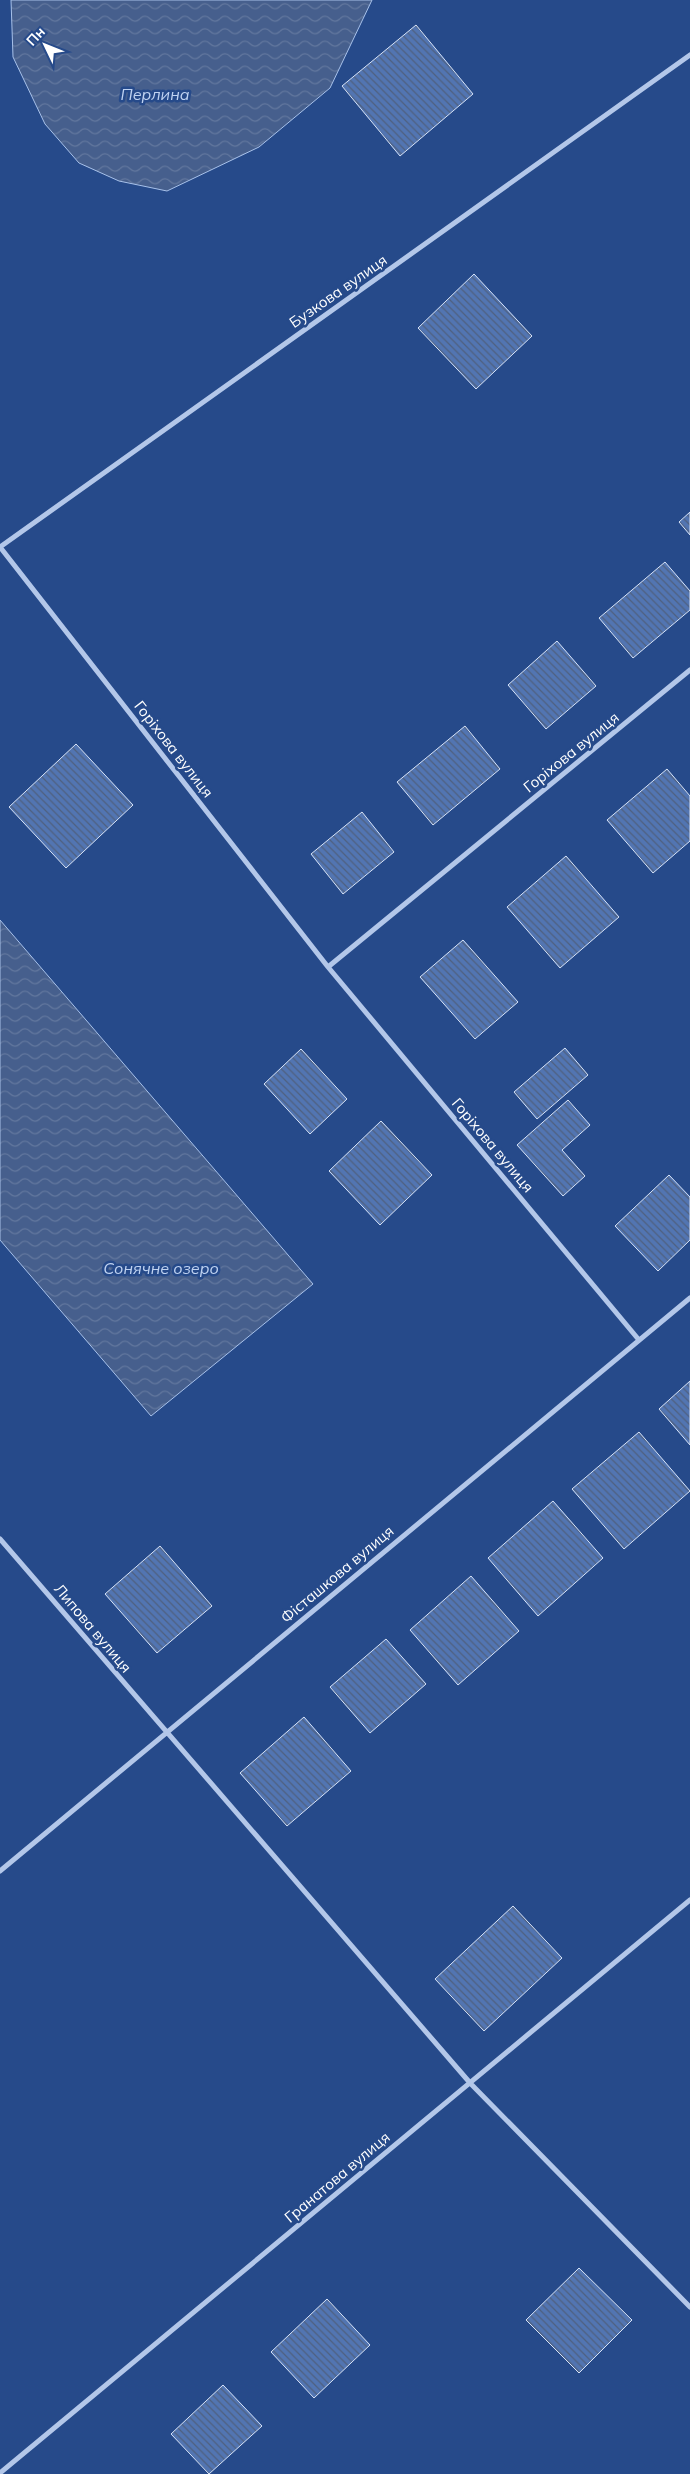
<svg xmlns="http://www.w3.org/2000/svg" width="690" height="2474" font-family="Mulish,sans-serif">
  <defs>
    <pattern id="water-waves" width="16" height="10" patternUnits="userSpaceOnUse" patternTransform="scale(1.25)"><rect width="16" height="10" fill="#465f8d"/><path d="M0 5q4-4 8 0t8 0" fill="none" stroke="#62779e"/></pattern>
    <pattern id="building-back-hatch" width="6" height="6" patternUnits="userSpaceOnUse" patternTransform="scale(1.25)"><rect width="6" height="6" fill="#5275b2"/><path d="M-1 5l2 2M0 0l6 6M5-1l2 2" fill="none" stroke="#4f607f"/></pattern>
  </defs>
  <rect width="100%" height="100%" fill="#264a8a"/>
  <path fill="url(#water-waves)" stroke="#a7c1ea" d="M11,0h361l-42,88 -71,59 -92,44 -48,-10 -40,-18 -34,-39 -32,-67z
    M0,920l313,364 -162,132 -151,-176z"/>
  <path fill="url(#building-back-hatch)" stroke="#d7e3f7" d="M416,25l57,69 -73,62 -58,-70z
    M474,274l58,62 -56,53 -58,-61z
    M690,512v23l-11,-13z
    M665,562l25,29v19l-57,48 -34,-40z
    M557,641l39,45 -50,43 -38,-44z
    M465,726l35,43 -67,56 -36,-43z
    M76,744l57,61 -67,63 -57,-61z
    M667,769l23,27v45l-37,32 -46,-53z
    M362,812l32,40 -51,42 -32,-40z
    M566,856l53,61 -59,51 -53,-61z
    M463,940l55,62 -43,37 -55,-62z
    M565,1048l23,27 -51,44 -23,-27z
    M301,1049l46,50 -37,35 -46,-50z
    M568,1100l22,25 -28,25 23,26 -22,20 -46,-51z
    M381,1121l51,54 -52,50 -51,-54z
    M669,1175l21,22v43l-32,31 -43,-45z
    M690,1381v64l-31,-36z
    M639,1432l51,59 -66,58 -52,-60z
    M553,1501l50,57 -65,58 -50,-58z
    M160,1546l52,60 -55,47 -52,-59z
    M471,1576l48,55 -61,54 -48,-55z
    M386,1639l40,45 -56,49 -40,-46z
    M304,1717l47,54 -64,55 -47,-53z
    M513,1906l49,52 -78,73 -49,-52z
    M579,2268l53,52 -53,53 -53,-53z
    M327,2299l43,46 -56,53 -43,-46z
    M223,2385l39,41 -53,48 -38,-40z"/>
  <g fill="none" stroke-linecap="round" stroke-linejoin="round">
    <path stroke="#b3c7e9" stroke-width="5" d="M0,547l328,420 311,373
      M0,547l690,-492
      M328,967l362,-297
      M0,1539l471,545 219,223
      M0,1871l690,-573
      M0,2473l690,-573"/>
  </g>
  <g text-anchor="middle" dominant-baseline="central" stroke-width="5" stroke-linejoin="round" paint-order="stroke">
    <g font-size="15" fill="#fff" stroke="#264a8a">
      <text transform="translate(338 291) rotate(-35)">Бузкова вулиця</text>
      <text transform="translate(174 749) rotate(52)">Горіхова вулиця</text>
      <text transform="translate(571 752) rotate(-39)">Горіхова вулиця</text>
      <text transform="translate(493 1145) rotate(50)">Горіхова вулиця</text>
      <text transform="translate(337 1574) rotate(-40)">Фісташкова вулиця</text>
      <text transform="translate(93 1628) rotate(50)">Липова вулиця</text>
      <text transform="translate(337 2177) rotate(-40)">Гранатова вулиця</text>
    </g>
    <g font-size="16" font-style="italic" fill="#bfd2f1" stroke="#264a8a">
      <text x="155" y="94">Перлина</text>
      <text x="161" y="1268">Сонячне озеро</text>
    </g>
  </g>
  <g transform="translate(45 45) rotate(313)" stroke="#264a8a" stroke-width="4" paint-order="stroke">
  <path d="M0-4L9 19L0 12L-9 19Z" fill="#ffffff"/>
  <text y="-8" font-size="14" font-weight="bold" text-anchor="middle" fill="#ffffff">Пн</text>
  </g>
</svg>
